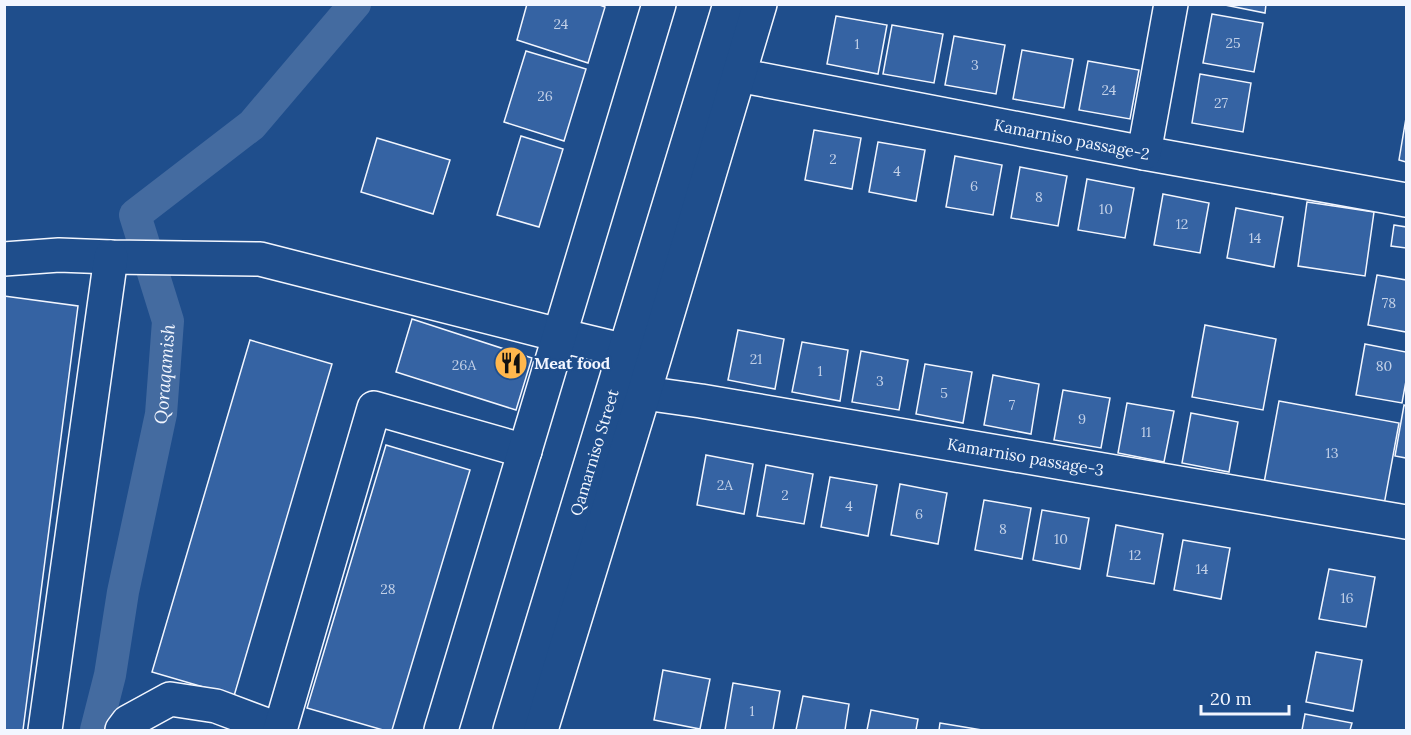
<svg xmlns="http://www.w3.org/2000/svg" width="1411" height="735" font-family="Lora,serif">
  <rect width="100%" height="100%" fill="#1f4e8c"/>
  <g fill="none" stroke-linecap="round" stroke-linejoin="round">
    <path stroke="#446ba0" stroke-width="32" id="s1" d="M96,730l14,-55 13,-83 38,-178 7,-93 -33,-106 117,-90 103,-121"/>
  </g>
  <path fill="#3563a3" stroke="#f2f6ff" stroke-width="1.5" d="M527,4h70l8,3 -17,56 -71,-23z
    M1220,4h46l-1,9z
    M1212,14l51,9 -9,49 -51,-9z
    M836,16l51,9 -9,49 -51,-10z
    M892,25l51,9 -9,49 -51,-9z
    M954,36l51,9 -9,49 -51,-9z
    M1022,50l51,9 -9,49 -51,-9z
    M526,51l60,18 -22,72 -60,-19z
    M1088,61l51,9 -9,49 -51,-9z
    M1200,74l51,9 -8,49 -51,-9z
    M1406,118v44l-7,-2z
    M814,130l47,8 -9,51 -47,-9z
    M521,136l42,13 -24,78 -42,-12z
    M377,138l73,22 -17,54 -72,-22z
    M878,142l47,8 -9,51 -47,-9z
    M955,156l47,9 -9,50 -47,-8z
    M1020,167l47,9 -9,50 -47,-8z
    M1087,179l47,9 -9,50 -47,-8z
    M1163,194l46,9 -9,50 -46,-8z
    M1307,202l67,10 -9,64 -67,-10z
    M1236,208l47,9 -9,50 -47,-9z
    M1394,225l12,2v21l-15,-2z
    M1377,275l29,5v52l-38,-7z
    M4,296l74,10 -55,424h-19z
    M412,319l120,39 -16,52 -120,-38z
    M1205,325l71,14 -13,71 -71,-13z
    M738,330l46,9 -9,50 -47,-9z
    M250,340l82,24 -98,332 -82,-24z
    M802,342l46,8 -8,51 -48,-9z
    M1365,344l41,8v29l-4,22 -46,-8z
    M861,351l47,9 -9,50 -47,-8z
    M925,364l47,8 -9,51 -47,-9z
    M993,375l46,9 -8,50 -47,-9z
    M1063,390l47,8 -9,50 -47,-8z
    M1279,401l120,22 -15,82 -120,-22z
    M1127,403l47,8 -10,51 -46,-9z
    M1404,405l2,1v52l-11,-2z
    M1191,413l47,9 -9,50 -47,-9z
    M386,445l84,25 -78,260h-9l-76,-22z
    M706,455l47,9 -9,50 -47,-9z
    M766,465l47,9 -9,50 -47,-8z
    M830,477l47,8 -9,51 -47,-9z
    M900,484l47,9 -9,51 -47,-9z
    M984,500l47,8 -9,51 -47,-9z
    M1042,510l47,8 -9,51 -47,-9z
    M1116,525l47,9 -9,50 -47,-8z
    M1183,540l47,8 -9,51 -47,-9z
    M1329,569l46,8 -9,50 -47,-8z
    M1316,652l46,8 -9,51 -47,-9z
    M663,670l47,9 -10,50 -46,-9z
    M733,683l47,8 -7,39h-48z
    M803,696l46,8 -4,26h-49z
    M871,710l47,9 -2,11h-49z
    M1305,714l47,9 -2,7h-48z
    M940,723l42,7h-43z"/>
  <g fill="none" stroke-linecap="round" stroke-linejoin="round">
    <defs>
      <g id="minor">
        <path id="s2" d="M738,75l406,78 262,47"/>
        <path d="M1144,153l27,-149"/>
        <path d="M4,259l55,-4 52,2 149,2 299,76 67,16"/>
        <path id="s3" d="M644,393l57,8 705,121"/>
        <path d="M45,730l66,-473"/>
        <path d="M122,730l6,-8 42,-23 46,7 64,24"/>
        <path d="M280,730l94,-322 151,43"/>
        <path d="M441,730l218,-726"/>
      </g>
      <g id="major">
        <path id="s4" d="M510,730l220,-726"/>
        <path d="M541,730l103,-337 116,-389"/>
      </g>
    </defs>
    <use href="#minor" stroke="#f2f6ff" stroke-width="36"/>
    <use href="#major" stroke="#f2f6ff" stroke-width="36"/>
    <use href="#minor" stroke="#1f4e8c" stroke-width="33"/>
    <use href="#major" stroke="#1f4e8c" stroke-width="33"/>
  </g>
  <defs>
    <symbol id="restaurant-disc" viewBox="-11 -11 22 22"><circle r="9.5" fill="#ffb74d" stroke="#1f4e8c"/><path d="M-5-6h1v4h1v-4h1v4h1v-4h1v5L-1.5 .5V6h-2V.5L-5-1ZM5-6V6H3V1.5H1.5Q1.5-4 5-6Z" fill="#111"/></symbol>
  </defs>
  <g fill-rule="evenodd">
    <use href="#restaurant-disc" x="492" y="344" width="38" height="38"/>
  </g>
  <g text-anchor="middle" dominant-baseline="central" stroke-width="4.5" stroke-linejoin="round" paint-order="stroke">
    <g font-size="14" fill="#c3d1e8">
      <text x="561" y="24">24</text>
      <text x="1233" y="43">25</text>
      <text x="857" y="44">1</text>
      <text x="975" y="65">3</text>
      <text x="1109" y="90">24</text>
      <text x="545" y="96">26</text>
      <text x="1221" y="103">27</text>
      <text x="833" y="159">2</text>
      <text x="897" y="171">4</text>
      <text x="974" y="186">6</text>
      <text x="1039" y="197">8</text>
      <text x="1106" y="209">10</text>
      <text x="1182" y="224">12</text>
      <text x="1255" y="238">14</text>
      <text x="1389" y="303">78</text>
      <text x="756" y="359">21</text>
      <text x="464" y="365">26A</text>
      <text x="1384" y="366">80</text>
      <text x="820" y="371">1</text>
      <text x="880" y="381">3</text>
      <text x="944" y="393">5</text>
      <text x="1012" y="405">7</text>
      <text x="1082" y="419">9</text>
      <text x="1146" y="432">11</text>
      <text x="1332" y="453">13</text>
      <text x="725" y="485">2A</text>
      <text x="785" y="495">2</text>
      <text x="849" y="506">4</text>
      <text x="919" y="514">6</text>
      <text x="1003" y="529">8</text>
      <text x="1061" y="539">10</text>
      <text x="1135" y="555">12</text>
      <text x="1202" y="569">14</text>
      <text x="388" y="589">28</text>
      <text x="1347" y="598">16</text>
      <text x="752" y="711">1</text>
    </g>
    <g font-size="16" fill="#f2f6ff" stroke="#1f4e8c">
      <text stroke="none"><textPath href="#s2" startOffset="340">Kamarniso passage-2</textPath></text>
      <text stroke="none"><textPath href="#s4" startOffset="290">Qamarniso Street</textPath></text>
      <text stroke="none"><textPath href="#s3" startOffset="387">Kamarniso passage-3</textPath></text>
    </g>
    <g font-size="16" font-weight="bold" fill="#f2f6ff" stroke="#1f4e8c" text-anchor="start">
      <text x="534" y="363">Meat food</text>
    </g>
    <g font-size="18" font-style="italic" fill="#f2f6ff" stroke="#1f4e8c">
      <text stroke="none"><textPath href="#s1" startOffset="363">Qoraqamish</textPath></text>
    </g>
  </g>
  <rect width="1411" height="735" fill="none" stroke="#f2f6ff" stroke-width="12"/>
  <path d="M1201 705v9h88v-9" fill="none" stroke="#f2f6ff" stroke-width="3"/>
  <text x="1210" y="705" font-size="18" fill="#f2f6ff" stroke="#1f4e8c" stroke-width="4.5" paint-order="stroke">20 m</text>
</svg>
